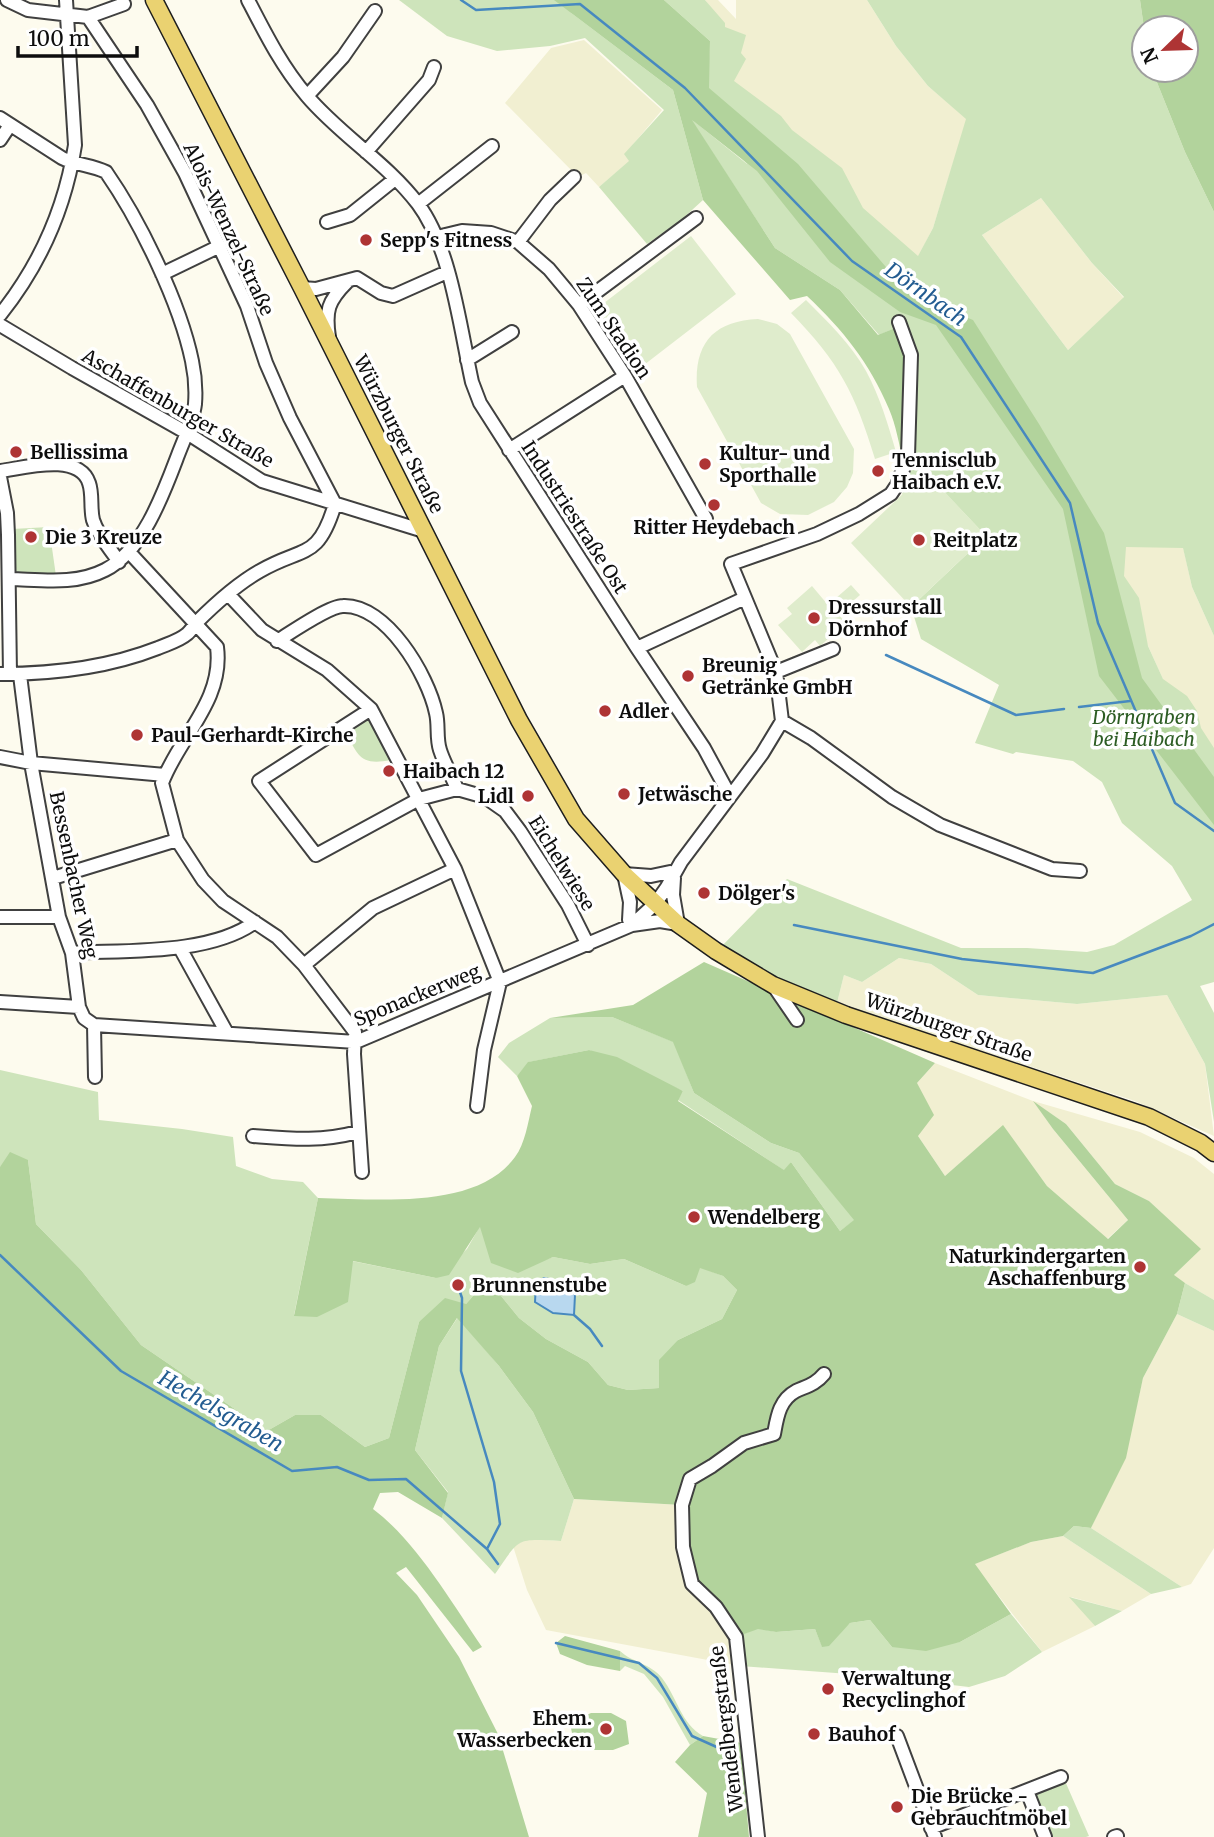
<svg xmlns="http://www.w3.org/2000/svg" width="1214" height="1837" font-family="Merriweather,serif">
  <rect width="100%" height="100%" fill="#fdfbee"/>
  <path fill="#f1efd1" d="M705,0h13l18,19v-19h131l29,46 32,40 39,33 -34,109 -15,29 -22,-10 -164,-160 -7,-60z
    M584,40l78,70 -37,44 5,7 -31,26 -13,-14 -8,4 -73,-74 46,-55z
    M1041,198l51,65 32,35 -56,52 -86,-115z
    M1115,547h68l9,40 22,49v118l-44,-59 -43,-96z
    M899,958l32,6 47,31 99,9 90,-9 38,69 9,72 -79,-35 -298,-98 7,-28 18,7z
    M935,1063l98,38 107,31 54,26 20,16v126l-41,-24 27,-27 -51,-48 -34,-17 -49,-60 -31,-21 18,26 75,91 -21,19 -60,-53 -44,-60 -58,50 -27,-40 -1,-53z
    M1177,1314l37,17v217l-23,36 -9,3 -91,-59 36,-80 16,-70z
    M574,1499l108,6 54,132 4,29 -194,-36 -19,-40 -14,-44 15,-7 33,2z
    M1063,1536l88,58 -29,17 -51,-14 24,29 -53,26 -68,-88 57,-22z"/>
  <path fill="#cee4bb" fill-rule="evenodd" d="M399,0h246l64,59 1,-18 -46,-41h41l20,23v4l21,8 -5,18 5,6 -12,22 47,35 11,14 50,38 21,40 55,48 15,-28 33,-109 -38,-33 -32,-40 -29,-46h273l4,28v42h8l33,82 29,60v424l-22,-49 -9,-39 -57,-1 -2,29 15,22 9,48 15,33 24,17 10,15 4,17 13,20v234l-14,4 14,27v109l-9,-58 -38,-69 -90,9 -99,-9 -47,-31 -32,-6 -37,24 -18,-7 -7,28 -64,-24 -52,-32 66,-68 174,69h66l60,4 27,-7 78,-45 -20,-34 -50,-43 -20,-41 -29,-21 -57,-9 -3,2 -38,-11 24,-58 -78,-46 -10,-32 75,-71 -60,-63 -24,22 10,-32 3,-99 -20,-36 -16,7 -39,-45 -65,-42 -85,-130 57,46 -89,-100 -88,-52 103,78 30,110 -23,21 -33,23 -48,-57 30,-26 -5,-7 40,-44 -79,-72 -35,8 -53,5 -50,-15zM1041,198l51,65 32,34 -56,53 -86,-115z
    M49,527l7,49 -39,-3 -2,-3 -3,-41z
    M365,720l6,2 20,38c-31,6 -32,-4 -46,-28z
    M612,1017l62,25 20,51 77,50 28,10 56,67 -15,11 -49,-69 -6,9 -107,-71 5,-9 -94,-41 -60,12 -12,14 -19,-19 11,-14 41,-25z
    M0,1070l98,22 1,28 83,9 51,8 3,29 36,13 31,3 15,16 -24,117 58,-54 84,17 31,-29 13,-23 59,36 14,-5 37,7 34,-5 62,27 14,-19 23,9 14,14 -15,29 -44,21 -19,48 -31,2 -20,-5 -20,-23 -42,-23 -27,-21 -26,-32 -13,2 -14,16 -47,18 -30,116 -24,9 -44,-32h-26l-28,16 -126,-86 -60,-75 -45,-46 -8,-64 -28,7z
    M1185,1283l29,17v31l-37,-17z
    M458,1317l41,49 34,46 41,87 -13,42c-46,-2 -40,-4 -66,33l-53,-56 6,-26 -33,-42 24,-104z
    M1074,1526l17,2 91,59 -31,7 -88,-58z
    M1069,1597l53,14 -27,15z
    M1011,1614l31,38 -37,24 -36,11 -93,-11 -136,-10 -4,-29 22,-9 18,4 39,-3 7,17 28,-23 20,-3 22,27 68,-5z
    M620,1651c13,12 30,12 42,27 15,19 19,46 41,58l-13,9 -27,-48 -19,-23 -19,-8 -5,5z
    M1065,1781l24,55 -3,1h-36l-18,-44z"/>
  <path fill="#b2d39c" d="M554,0h110l46,41 -1,47 89,76 111,130 64,26 66,104 65,109 38,145 72,99v48l-115,-149 -36,-167 -127,-184 -36,-13 -70,-50 -73,-91 -65,-51 83,128 65,42 38,45 17,-7 10,17 1,106 -3,10c-4,-17 -7,-36 -14,-52 -20,-47 -46,-79 -82,-113l-17,4 -87,-100 -30,-110z
    M1140,0h74v212l-29,-60 -33,-82h34v-42h-42z
    M704,962l231,101 -18,20 17,32 -16,21 27,40 58,-51 44,61 61,53 20,-19 -75,-91 -20,-28 33,23 49,60 34,17 52,48 -27,26 11,8 -8,31 -34,64 -17,80 -35,70 -17,-2 -11,10 -32,6 -56,22 36,50 -51,28 -34,9 -34,-4 -22,-27 -20,3 -21,23 -7,1 -7,-18 -39,3 -18,-3 -22,8 -44,-53 -10,-79 -108,-6 -41,-87 -34,-46 -42,-48 -18,28 -24,104 33,43 -6,25 -44,-26 -18,1 -7,16c43,32 79,94 109,138l-9,5 -67,-85 -10,6 21,22 42,62 39,77 31,103h-529v-670l10,-15 18,8 8,64 45,46 60,75 126,86 28,-16h26l44,32 24,-9 30,-116 26,-24 21,6 14,-16 13,-2 26,32 27,21 42,23 20,23 20,5 31,-2v-28l19,-20 44,-21 15,-29 -14,-14 -23,-8 -5,14 -9,4 -62,-27 -34,5 -37,-7 -35,16 -27,-10 -11,-36 -31,48 -13,3 -83,-17 -5,41 -31,15 -23,-1 24,-118c59,1 159,12 197,-41 10,-13 13,-35 17,-51l-15,-30 11,-14 61,-12 28,7 66,34 -5,10 106,69 7,-8 49,69 14,-11 -55,-67 -28,-10 -77,-50 -21,-51 -61,-25 -62,1 83,-13z
    M565,1636l55,15v20l-33,-6 -27,-11 -4,-11z
    M591,1713h20l15,8 3,23 -16,6h-28l-12,-12 -2,-10 9,-10z
    M703,1736l38,7 8,94h-51l9,-44 -32,-31 15,-17z"/>
  <path fill="#dfeccc" d="M691,236l45,58 -96,74 -45,-58z
    M806,300c21,21 45,44 60,71 14,26 22,53 30,81l-21,7c-20,-66 -36,-97 -84,-146z
    M758,319l19,5 13,10 64,115 -1,24 -6,14 -13,15 -26,13 -28,-1 -19,-11 -64,-116c-3,-44 17,-66 61,-68z
    M926,472l60,64 -75,71 -60,-64z
    M851,585l9,10 -22,19 8,9 -26,23 -5,-6 -13,12 -24,-27 14,-11 -5,-6 25,-22 16,19z"/>
  <path fill="#b8d8ef" stroke="#4789bf" stroke-width="2" d="M544,1278l18,4 13,13 -1,20 -21,-2 -18,-11 1,-19z"/>
  <g fill="none" stroke-linecap="round" stroke-linejoin="round">
    <path stroke="#4789bf" stroke-width="2.5" d="M461,0l15,10 104,-6 105,84 167,173 109,76 109,166 28,120 77,180 39,28
      M886,655l130,60 48,-6
      M1079,707l51,-6
      M794,925l168,34 131,14 98,-37 23,-12
      M0,1255l121,116 171,100 45,-4 32,13 37,-1 81,70 11,15
      M458,1286l4,12 -1,73 33,111 6,42 -13,25
      M574,1315l16,14 12,17
      M556,1643l83,20 18,15 35,58 38,17"/>
    <defs>
      <path id="minor" d="M7,0l21,10 60,7 36,-13
        M248,0c17,33 34,67 59,96 33,39 80,67 111,108 33,44 42,124 54,178l8,21 157,245 67,100 26,48
        M88,17l59,88 38,68 62,133 19,57 24,55 45,86
        M307,96l36,-39 32,-46
        M0,118l62,40c14,7 30,7 44,14 34,49 74,131 86,189 3,14 4,30 3,43 -2,17 -11,35 -17,51 -14,37 -35,96 -73,115 -29,15 -62,10 -94,9
        M0,140l10,-15
        M366,152l63,-72 5,-13
        M418,204l74,-58
        M327,222l23,-7 45,-36
        M437,237l25,-6 29,2 27,9 31,27 30,36 46,71 81,143
        M518,242l32,-42 24,-23
        M162,274l58,-28
        M302,288l14,1 41,-11 24,15 12,3 54,-24
        M579,305l117,-87
        M0,315c40,-50 65,-106 75,-170l-9,-145
        M0,325l72,43 115,65 75,48 162,50
        M329,337c-4,-26 -1,-36 18,-55
        M467,360l45,-28
        M509,450l116,-74
        M0,471c24,-3 79,-19 89,12 4,11 1,25 4,37 5,16 17,28 26,42
        M0,477l7,36 1,22 2,139
        M129,552l88,95c7,54 -38,90 -55,136l15,57 26,40 20,21 54,36 27,28 51,67 -1,22 8,118
        M228,594l34,36 65,40 44,39 84,160 45,113 -16,68 -7,56
        M277,641c13,-8 52,-35 66,-35 43,-2 85,69 93,107 3,12 0,25 4,37 4,13 12,26 17,39
        M637,648l108,-50
        M776,672l57,-23
        M0,674c54,0 107,-6 158,-26 9,-4 21,-7 29,-14 4,-3 7,-9 10,-12 19,-19 40,-38 63,-51 43,-25 58,-10 75,-67
        M20,675l11,88 28,154 13,36 7,54 5,11 10,7
        M371,709l-112,72 57,74 103,-56 38,-10 28,8 20,14 15,20 48,74 20,40
        M782,721l29,17 81,59 48,28 112,44 28,2
        M0,757l31,6 134,12
        M53,878l124,-38
        M0,917h59
        M629,920l1,-18 -6,-28 27,2 19,-4
        M632,925l28,-4 18,3 -5,-29 1,-17
        M180,948l47,85
        M72,953c54,-3 138,2 183,-31
        M304,965l69,-57 82,-39
        M773,985l24,35
        M0,1002l79,5
        M94,1025l262,17 276,-117 23,-21 12,-17 14,-25 81,-108 20,-33 -6,-49 -45,-108 86,-30 42,-20 32,-20 6,-9 11,-29 3,-101 -12,-33
        M94,1025l1,52
        M253,1136c39,3 67,6 105,-4
        M897,1736l38,101
        M1027,1791l18,46
        M931,1828l130,-51
        M758,1837l-22,-200 -20,-30 -24,-23 -9,-37 -1,-42 8,-26 22,-13 32,-23 30,-9c3,-16 5,-34 22,-43 11,-5 20,-7 28,-17
        M1114,1837l3,-1"/>
      <path id="major" d="M154,0l148,288 217,432 57,99 48,55 54,50 38,27 57,34 73,30 303,102 52,26 13,10"/>
    </defs>
    <use href="#minor" stroke="#404040" stroke-width="16"/>
    <use href="#major" stroke="#1e1e1e" stroke-width="19"/>
    <use href="#minor" stroke="#fff" stroke-width="12"/>
    <use href="#major" stroke="#ead271" stroke-width="16"/>
  </g>
  <g fill="#ae3434" stroke="#fff" stroke-width="2.5">
    <circle cx="366" cy="240" r="7"/>
    <circle cx="16" cy="452" r="7"/>
    <circle cx="705" cy="464" r="7"/>
    <circle cx="878" cy="471" r="7"/>
    <circle cx="714" cy="505" r="7"/>
    <circle cx="31" cy="537" r="7"/>
    <circle cx="919" cy="540" r="7"/>
    <circle cx="814" cy="618" r="7"/>
    <circle cx="688" cy="676" r="7"/>
    <circle cx="605" cy="711" r="7"/>
    <circle cx="137" cy="735" r="7"/>
    <circle cx="389" cy="771" r="7"/>
    <circle cx="624" cy="794" r="7"/>
    <circle cx="528" cy="796" r="7"/>
    <circle cx="704" cy="893" r="7"/>
    <circle cx="694" cy="1217" r="7"/>
    <circle cx="1140" cy="1267" r="7"/>
    <circle cx="458" cy="1285" r="7"/>
    <circle cx="828" cy="1689" r="7"/>
    <circle cx="606" cy="1729" r="7"/>
    <circle cx="814" cy="1734" r="7"/>
    <circle cx="897" cy="1807" r="7"/>
  </g>
  <g text-anchor="middle" dominant-baseline="central" stroke-width="7" stroke-linejoin="round" paint-order="stroke">
    <g font-size="19" fill="#0d0d0d" stroke="#fff">
      <text transform="translate(229 229) rotate(65)">Alois-Wenzel-Straße</text>
      <text transform="translate(614 328) rotate(56)">Zum Stadion</text>
      <text transform="translate(178 408) rotate(30)">Aschaffenburger Straße</text>
      <text transform="translate(399 434) rotate(63)">Würzburger Straße</text>
      <text transform="translate(575 517) rotate(57)">Industriestraße Ost</text>
      <text transform="translate(562 863) rotate(58)">Eichelwiese</text>
      <text transform="translate(74 875) rotate(78)">Bessenbacher Weg</text>
      <text transform="translate(417 995) rotate(-22)">Sponackerweg</text>
      <text transform="translate(949 1027) rotate(19)">Würzburger Straße</text>
      <text transform="translate(726 1729) rotate(-97)">Wendelbergstraße</text>
    </g>
    <g font-size="19" font-weight="bold" fill="#0d0d0d" stroke="#fff" text-anchor="start">
      <text x="380" y="240">Sepp's Fitness</text>
      <text x="30" y="452">Bellissima</text>
      <text x="719" y="453">Kultur- und<tspan x="719" dy="22">Sporthalle</tspan></text>
      <text x="892" y="460">Tennisclub<tspan x="892" dy="22">Haibach e.V.</tspan></text>
      <text x="714" y="527" text-anchor="middle">Ritter Heydebach</text>
      <text x="45" y="537">Die 3 Kreuze</text>
      <text x="933" y="540">Reitplatz</text>
      <text x="828" y="607">Dressurstall<tspan x="828" dy="22">Dörnhof</tspan></text>
      <text x="702" y="665">Breunig<tspan x="702" dy="22">Getränke GmbH</tspan></text>
      <text x="619" y="711">Adler</text>
      <text x="151" y="735">Paul-Gerhardt-Kirche</text>
      <text x="403" y="771">Haibach 12</text>
      <text x="638" y="794">Jetwäsche</text>
      <text x="514" y="796" text-anchor="end">Lidl</text>
      <text x="718" y="893">Dölger's</text>
      <text x="708" y="1217">Wendelberg</text>
      <text x="1126" y="1256" text-anchor="end">Naturkindergarten<tspan x="1126" dy="22">Aschaffenburg</tspan></text>
      <text x="472" y="1285">Brunnenstube</text>
      <text x="842" y="1678">Verwaltung<tspan x="842" dy="22">Recyclinghof</tspan></text>
      <text x="592" y="1718" text-anchor="end">Ehem.<tspan x="592" dy="22">Wasserbecken</tspan></text>
      <text x="828" y="1734">Bauhof</text>
      <text x="911" y="1796">Die Brücke -<tspan x="911" dy="22">Gebrauchtmöbel</tspan></text>
    </g>
    <g font-size="19" font-style="italic" fill="#2d5d24" stroke="#fff">
      <text x="1144" y="717">Dörngraben<tspan x="1144" dy="22">bei Haibach</tspan></text>
    </g>
    <g font-size="21" font-style="italic" fill="#235c91" stroke="#fff">
      <text transform="translate(926 294) rotate(35)">Dörnbach</text>
      <text transform="translate(221 1411) rotate(30)">Hechelsgraben</text>
    </g>
  </g>
  <g transform="translate(1165 49) rotate(247)"><circle r="33" fill="#ffffff" stroke="#9e9e9e" stroke-width="2"/>
  <path d="M0-5L12 26L0 18L-12 26Z" fill="#ae3434"/>
  <text y="-10" font-size="19" font-weight="bold" text-anchor="middle" fill="#0d0d0d">N</text>
  </g>
  <path d="M18 46v10h119v-10" fill="none" stroke="#0d0d0d" stroke-width="3.5"/>
  <text x="28" y="46" font-size="21" fill="#0d0d0d" stroke="#ffffff" stroke-width="5" paint-order="stroke">100 m</text>
</svg>
